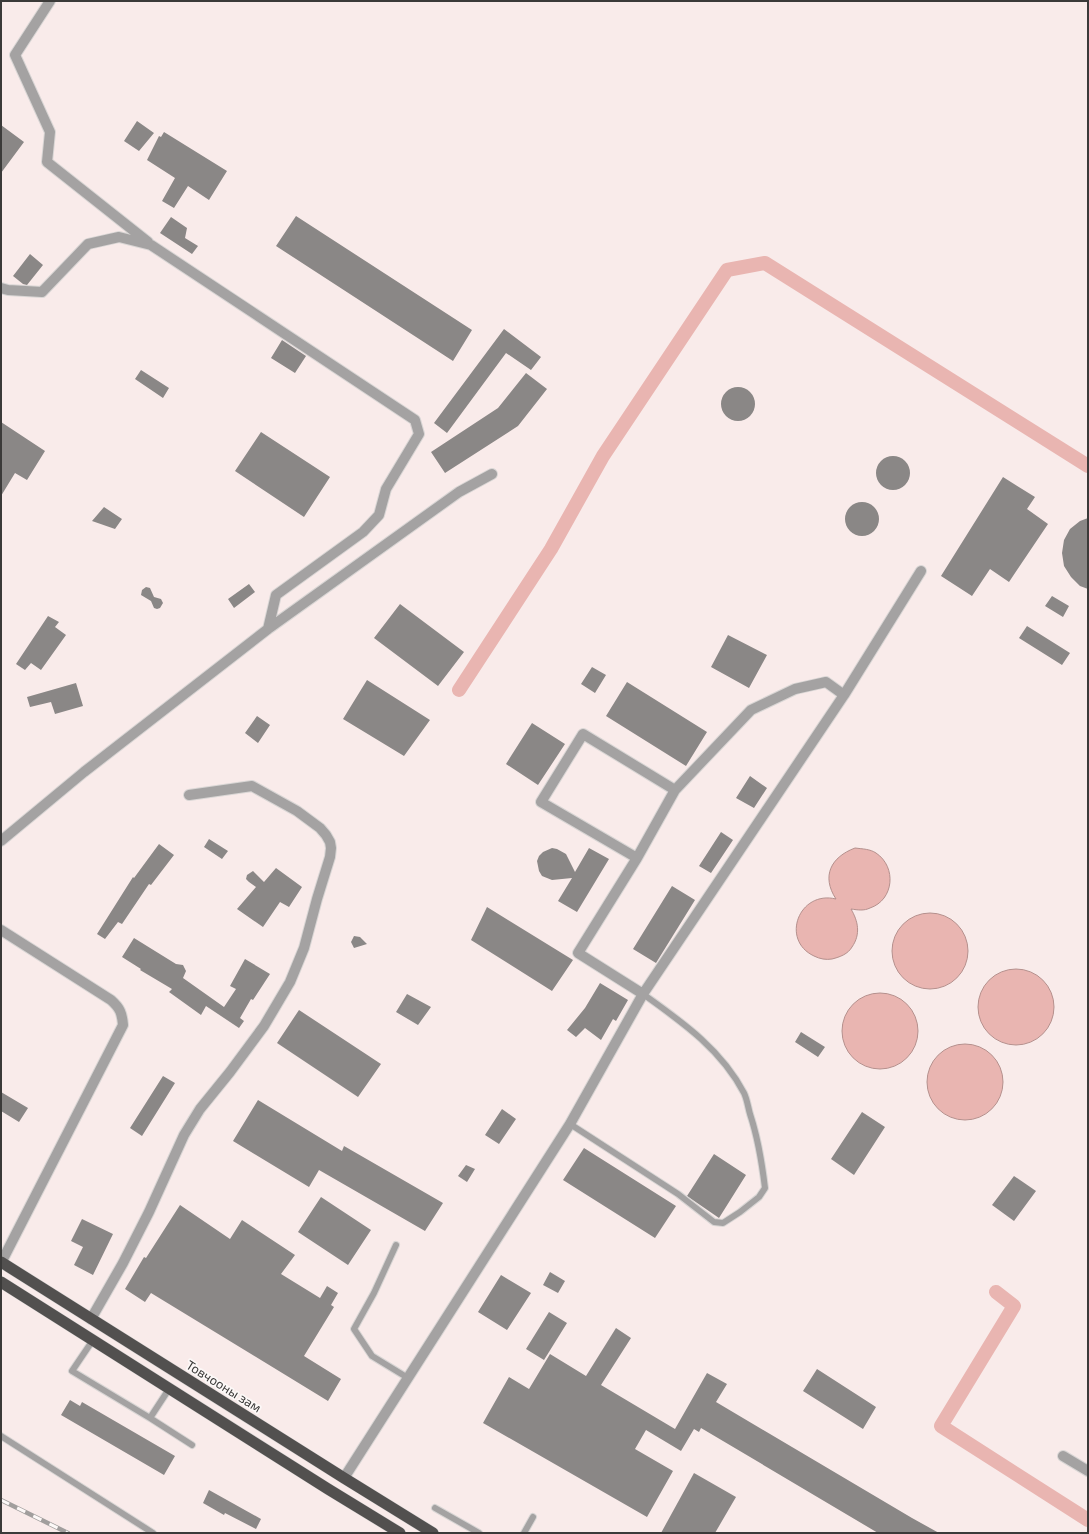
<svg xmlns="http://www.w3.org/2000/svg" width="1089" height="1534" font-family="'Exo 2',sans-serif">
  <rect width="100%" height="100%" fill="#fcf8f7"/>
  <path fill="#f9ebea" d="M1,1h1087v1532h-1087z"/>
  <path fill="#e9b5b1" stroke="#b5908d" d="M855,848c8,1 15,1 21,5 21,14 18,47 -6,55 -6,3 -12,2 -19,1 7,12 10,25 1,38 -4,7 -12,10 -20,12 -6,1 -12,0 -18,-3 -34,-16 -15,-66 22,-57 -15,-23 -5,-42 19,-51z
    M892 951a38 38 0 1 1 76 0a38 38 0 1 1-76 0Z
    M978 1007a38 38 0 1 1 76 0a38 38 0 1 1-76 0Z
    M842 1031a38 38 0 1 1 76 0a38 38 0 1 1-76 0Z
    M927 1082a38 38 0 1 1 76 0a38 38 0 1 1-76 0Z"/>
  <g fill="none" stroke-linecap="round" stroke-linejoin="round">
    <path stroke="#e9b5b1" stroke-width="14" d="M459,690l92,-141 52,-93 124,-186 38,-7 323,203
      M996,1292l18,14 -73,120 147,94"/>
  </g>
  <path fill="#8a8786" d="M137,121l17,12 -15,18 -15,-10z
    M1,125l23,17 -23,31z
    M164,132l63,39 -18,29 -21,-14 -14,22 -12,-7 13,-23 -28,-18 12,-24 2,1z
    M296,216l176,114 -19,31 -177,-115z
    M171,217l16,11 -2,10 13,8 -6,8 -32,-21z
    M30,254l13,11 -16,20 -4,-1 -10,-8z
    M504,329l37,28 -10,13 -25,-17 -59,80 -13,-10z
    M282,340l24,16 -11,17 -24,-15z
    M141,370l28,18 -6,10 -28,-19z
    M526,373l21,16 -29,37 -73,47 -14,-21 67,-44z
    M721 404a17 17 0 1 1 34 0a17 17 0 1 1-34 0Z
    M1,422l44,29 -18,29 -12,-7 -14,23z
    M261,432l69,45 -26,40 -69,-46z
    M876 473a17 17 0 1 1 34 0a17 17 0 1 1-34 0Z
    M1003,477l32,20 -8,12 21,15 -39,58 -19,-13 -18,27 -31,-20z
    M845 519a17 17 0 1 1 34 0a17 17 0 1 1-34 0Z
    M104,507l18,12 -7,10 -23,-8z
    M1088,518v71l-8,-3 -9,-9 -7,-11 -2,-13 2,-13 6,-11 10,-8z
    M249,584l6,8 -21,16 -6,-9z
    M146,587l4,1 4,9 7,2 2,4 -3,5 -3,1 -3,-1 -3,-7 -10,-6 1,-5z
    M1052,596l17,10 -6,11 -18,-11z
    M400,604l64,48 -26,34 -64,-48z
    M48,616l11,6 -4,5 11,8 -25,35 -10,-7 -6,7 -9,-6z
    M1027,626l43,27 -8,12 -43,-27z
    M728,635l39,20 -18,33 -38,-21z
    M592,667l14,8 -11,18 -14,-9z
    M367,680l63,40 -26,36 -61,-37z
    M627,682l80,50 -21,34 -80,-50z
    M76,683l7,23 -28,8 -4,-12 -21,5 -3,-10z
    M257,716l13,9 -12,18 -13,-10z
    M532,723l33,21 -27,41 -32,-21z
    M750,776l17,12 -13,20 -18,-10z
    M721,832l12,8 -22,33 -12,-7z
    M209,839l19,12 -6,8 -18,-12z
    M159,844l15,11 -23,30 -2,-1 -27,40 -4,-2 -13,17 -8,-5 36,-57 1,1z
    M552,848l5,1 9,5 9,18 14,-24 20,11 -32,53 -19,-11 14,-23 -20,2 -10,-4 -3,-5 -2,-10 2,-5 4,-4z
    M276,868l26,19 -13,20 -9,-5 -17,25 -26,-18 19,-22 -7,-5 -3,-3 1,-4 6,-4 11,11z
    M672,886l23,14 -39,63 -23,-14z
    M487,907l86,53 -21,31 -81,-51z
    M354,936l6,1 7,7 -13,4 -3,-6z
    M134,938l42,26 7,1 3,6 -3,7 41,29 12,-18 -6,-3 15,-27 25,15 -17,26 -2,-1 -11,19 4,3 -5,7 -33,-22 -5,9 -32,-23 3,-3 -32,-19 1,-1 -19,-12z
    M600,983l28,17 -12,21 -3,-2 -12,21 -16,-12 -9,9 -9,-7 18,-22z
    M407,994l24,13 -13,18 -22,-13z
    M299,1010l82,54 -23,33 -81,-54z
    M801,1032l24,15 -7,10 -23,-15z
    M163,1076l12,7 -33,53 -12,-8z
    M1,1092l27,16 -9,14 -18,-11z
    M258,1100l84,51 2,-5 99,57 -18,28 -106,-61 -10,17 -76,-46z
    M502,1109l14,10 -17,25 -14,-9z
    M862,1112l23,15 -31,48 -23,-16z
    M584,1148l92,58 -21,32 -92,-58z
    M714,1154l32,21 -27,43 -32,-22z
    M466,1165l9,4 -8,13 -9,-6z
    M1014,1176l22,15 -22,30 -22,-16z
    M321,1197l50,33 -23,35 -50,-33z
    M180,1205l50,34 12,-19 53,35 -14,19 39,24 7,-12 11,7 -7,12 3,2 -30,49 37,23 -13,22 -177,-108 -6,9 -20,-13 19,-32 2,1z
    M82,1219l31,15 -20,41 -19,-10 9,-18 -12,-6z
    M550,1272l15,9 -7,12 -15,-8z
    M501,1275l30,18 -24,37 -29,-18z
    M549,1312l18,11 -23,37 -18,-11z
    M616,1328l15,10 -30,47 74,44 32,-56 20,11 -11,18 196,116 27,15h-61l-177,-105 -2,4 -5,-3 -13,22 -35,-21 -11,19 38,22 -26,46 -164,-94 26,-46 20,12 21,-35 36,22z
    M817,1369l59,38 -13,22 -60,-38z
    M70,1400l10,6 2,-4 93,54 -11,19 -103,-60z
    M694,1473l42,24 -21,36h-54z
    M209,1490l52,29 -5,10 -31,-16 -1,2 -21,-12z"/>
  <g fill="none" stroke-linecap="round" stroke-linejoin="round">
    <defs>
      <path id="service" d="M570,1124l108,70 36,28 9,1 17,-11 19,-15 6,-9c-3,-25 -7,-50 -15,-74 -2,-7 -3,-15 -6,-21 -23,-44 -62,-71 -101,-99
        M396,1245l-22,48 -20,36 18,27 36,22
        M93,1340l-21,31 78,47
        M169,1389l-19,29 42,27
        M1,1436l152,97
        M435,1508l44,25
        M524,1533l9,-16"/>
      <path id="minor" d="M50,1l-35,54 35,77 -3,30 101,80
        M1,288l7,2 34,2 46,-48 31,-7 32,8 264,175 4,14 -33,55 -7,26 -16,17 -87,63 -8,34
        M675,790l76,-80 44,-21 31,-7 18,13
        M1,841l83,-69 184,-143 191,-137 33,-18
        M637,858l38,-68 -92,-56 -42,68 96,56 -59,95 65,41
        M1,930l110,70c9,8 11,13 12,25l-122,238
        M91,1319l32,-56 26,-51 35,-77 16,-26 30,-37 34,-46 26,-44 14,-34 13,-49 13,-42 1,-9 -1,-6 -4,-7 -6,-7 -23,-17 -45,-25 -63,9
        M1063,1456l25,15
        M344,1478l226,-354 73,-130 201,-299 77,-124"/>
      <path id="trunk" d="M1,1262l343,216 89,55
        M1,1282l327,207 72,44"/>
    </defs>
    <use href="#service" stroke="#d9d6d5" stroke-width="8"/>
    <use href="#minor" stroke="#d9d6d5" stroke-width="12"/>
    <use href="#trunk" stroke="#d9d6d5" stroke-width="12"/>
    <use href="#service" stroke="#a4a2a2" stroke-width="6"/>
    <use href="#minor" stroke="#a4a2a2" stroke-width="10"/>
    <use href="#trunk" stroke="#52504f" stroke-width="11"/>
    <defs>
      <path id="rail" d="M1,1500l67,33"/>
    </defs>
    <use href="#rail" stroke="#a19e9d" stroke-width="4.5"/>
    <use href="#rail" stroke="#fcf8f7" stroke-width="3" stroke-dasharray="9" stroke-linecap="butt"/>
  </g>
  <g text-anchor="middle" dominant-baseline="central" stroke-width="3.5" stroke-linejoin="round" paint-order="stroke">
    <g font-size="13" fill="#3b3a39" stroke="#fcf8f7">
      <text transform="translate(224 1386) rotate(32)">Товчооны зам</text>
    </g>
  </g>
  <rect width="1089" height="1534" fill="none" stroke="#3b3a39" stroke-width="4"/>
</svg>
